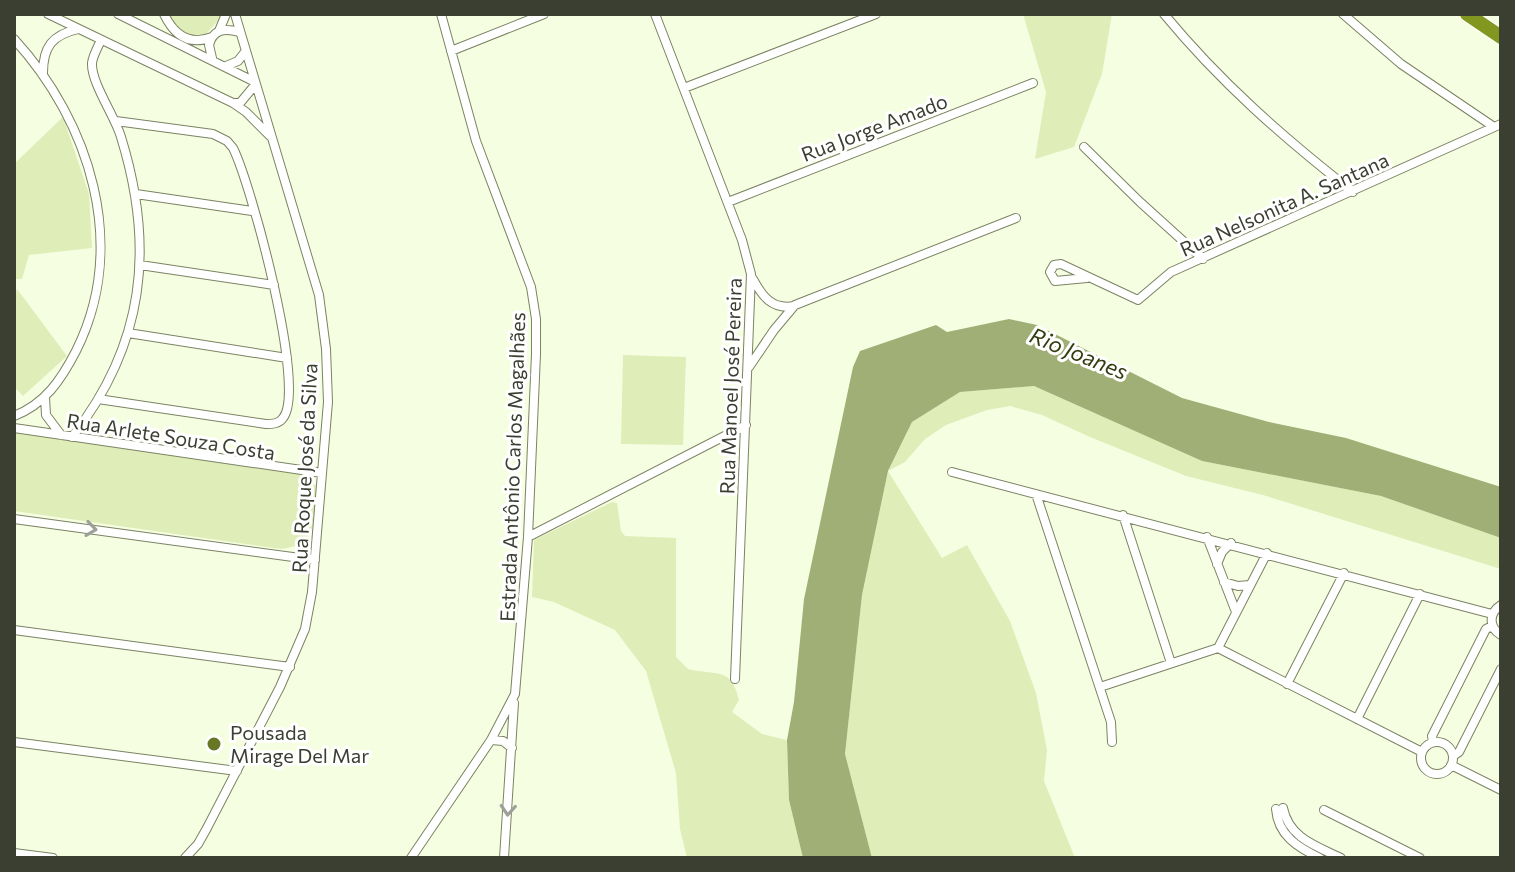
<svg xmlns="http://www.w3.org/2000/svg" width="1515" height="872" font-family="Commissioner,sans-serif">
  <rect width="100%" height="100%" fill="#f6fee2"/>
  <path fill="#dfedb8" d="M170,14h54l-18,20 -20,2 -13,-12z
    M1023,14h89l-10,60 -28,73 -39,12 11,-67z
    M63,117l26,77 3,54 -63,7 -7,24h-8v-115z
    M17,289l50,67 -44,40 -9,-9v-90z
    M623,355l63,2 -3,88 -62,-1z
    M1034,386l168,75 179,35 120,42v31l-238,-74 -77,-19 -96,-39 -48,-22 -32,-9 -23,4 -41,15 -21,14 -20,23 -17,9 54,87 25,-13 43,76 26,72 11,57 -3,31 31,77h-203l-27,-104 17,-159 26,-124 24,-49 48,-30z
    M14,431l289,44 13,11c-2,30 4,59 -35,63l-267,-38z
    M612,502l5,1 4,28 4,5 51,2v119l12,12c29,7 43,-3 51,31l-7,12 30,22 25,6 2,60 14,58h-116l-7,-29 -4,-56 -30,-102 -31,-41 -61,-28 -22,-5 2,-57z"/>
  <path fill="#a0af75" d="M1009,319l28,6 145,73 87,24 77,16 155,49v51l-120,-42 -179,-35 -168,-75 -74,6 -48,30 -24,49 -26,124 -17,159 27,104h-69l-14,-58 -2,-60 7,-38 10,-103 49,-232 7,-16 76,-26 11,7z"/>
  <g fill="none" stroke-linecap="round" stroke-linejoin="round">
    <defs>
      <path id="street" d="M48,14l185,89 13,9 24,24
        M118,14l135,67
        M164,14c10,21 25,32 48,23
        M655,14l87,226 9,34 -16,405
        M1164,14c57,69 119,123 189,178
        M1343,14l58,50 93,63
        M219,31l7,-17
        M14,39c76,83 115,206 62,312 -15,29 -31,53 -62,65
        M451,51l93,-37
        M212,58l-3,-13c4,-16 16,-17 30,-13
        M226,66l12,-5 7,-9
        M43,73c0,-26 9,-38 35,-44
        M684,88l192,-74
        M234,103h6l15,-18
        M1084,147l56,55 63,57
        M136,194l116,17
        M728,202l305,-119
        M140,265l134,20
        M1087,278l-32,3 -5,-9 4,-7 7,-1 77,36 33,-28 330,-148
        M753,279c9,17 19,31 41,27
        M128,333l159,25
        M749,367l25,-37 21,-25 221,-87
        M45,397l1,18 15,20
        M98,399l168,25c6,0 13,0 17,-6 24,-29 -32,-234 -50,-270l-6,-7 -14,-7 -97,-13
        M14,428l308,45
        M72,437c73,-93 83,-190 49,-300 -6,-21 -30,-54 -29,-74 1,-8 6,-16 9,-23
        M952,472l540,142
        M1036,494l75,228 1,20
        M1123,515l48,148
        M14,519l301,41
        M528,537l218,-112
        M1207,537l29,75
        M1217,564l5,-12 9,-9
        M1224,582l14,4 12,-1
        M1501,605c-12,8 -13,22 0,30
        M14,630l276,37
        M1218,648l49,-95
        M1287,684l57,-111
        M1100,687l118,-39 204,104
        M1357,719l63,-125
        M491,740l12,1 9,7
        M1421 758a16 16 0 1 1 32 0a16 16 0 1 1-32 0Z
        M14,742l223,29
        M1433,742l-1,-6 54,-107 6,-3
        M1453,756l6,-4 42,-83
        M1451,765l50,25
        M1283,808c6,30 33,38 58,50
        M1276,809c2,26 21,38 44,49
        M1324,810l96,48
        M14,853l39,5
        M185,858l13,-14 9,-16 73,-141 25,-58 7,-37 16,-190 -2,-53 -7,-54 -84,-281
        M411,858l80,-118 24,-46 13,-157 8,-183v-35l-5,-32 -55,-146 -35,-127
        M504,858l10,-155"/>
      <path id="highway" d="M1467,14l34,23"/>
    </defs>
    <use href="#street" stroke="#7b8363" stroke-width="10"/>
    <use href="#highway" stroke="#fff" stroke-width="16"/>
    <use href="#street" stroke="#fff" stroke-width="8"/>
    <use href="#highway" stroke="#82971f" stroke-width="14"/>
  </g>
  <defs><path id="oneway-chevron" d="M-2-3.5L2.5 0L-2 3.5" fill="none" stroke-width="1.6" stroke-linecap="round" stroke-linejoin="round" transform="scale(2)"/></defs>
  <g stroke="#9d9f98">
    <use href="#oneway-chevron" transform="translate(91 529) rotate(8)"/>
    <use href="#oneway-chevron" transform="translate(508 810) rotate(94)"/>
  </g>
  <circle fill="#677725" stroke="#fff" stroke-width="3" cx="214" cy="744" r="8"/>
  <g text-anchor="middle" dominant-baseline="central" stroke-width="6" stroke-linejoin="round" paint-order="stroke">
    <g font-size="20" fill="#3b3f31" stroke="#fff">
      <text transform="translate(874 127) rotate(-21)">Rua Jorge Amado</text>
      <text transform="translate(1284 204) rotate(-24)">Rua Nelsonita A. Santana</text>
      <text transform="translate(730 386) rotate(-88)">Rua Manoel José Pereira</text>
      <text transform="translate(171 436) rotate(9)">Rua Arlete Souza Costa</text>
      <text transform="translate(512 467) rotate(-88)">Estrada Antônio Carlos Magalhães</text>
      <text transform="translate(304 468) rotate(-87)">Rua Roque José da Silva</text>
    </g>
    <g font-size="20" fill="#3b3f31" stroke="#fff" text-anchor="start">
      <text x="230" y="732">Pousada<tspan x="230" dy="23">Mirage Del Mar</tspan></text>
    </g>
    <g font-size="22" font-style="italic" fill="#343d10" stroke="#fff">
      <text transform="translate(1079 353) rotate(22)">Rio Joanes</text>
    </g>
  </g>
  <rect width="1515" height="872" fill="none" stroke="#3b3f31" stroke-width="32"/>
</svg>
